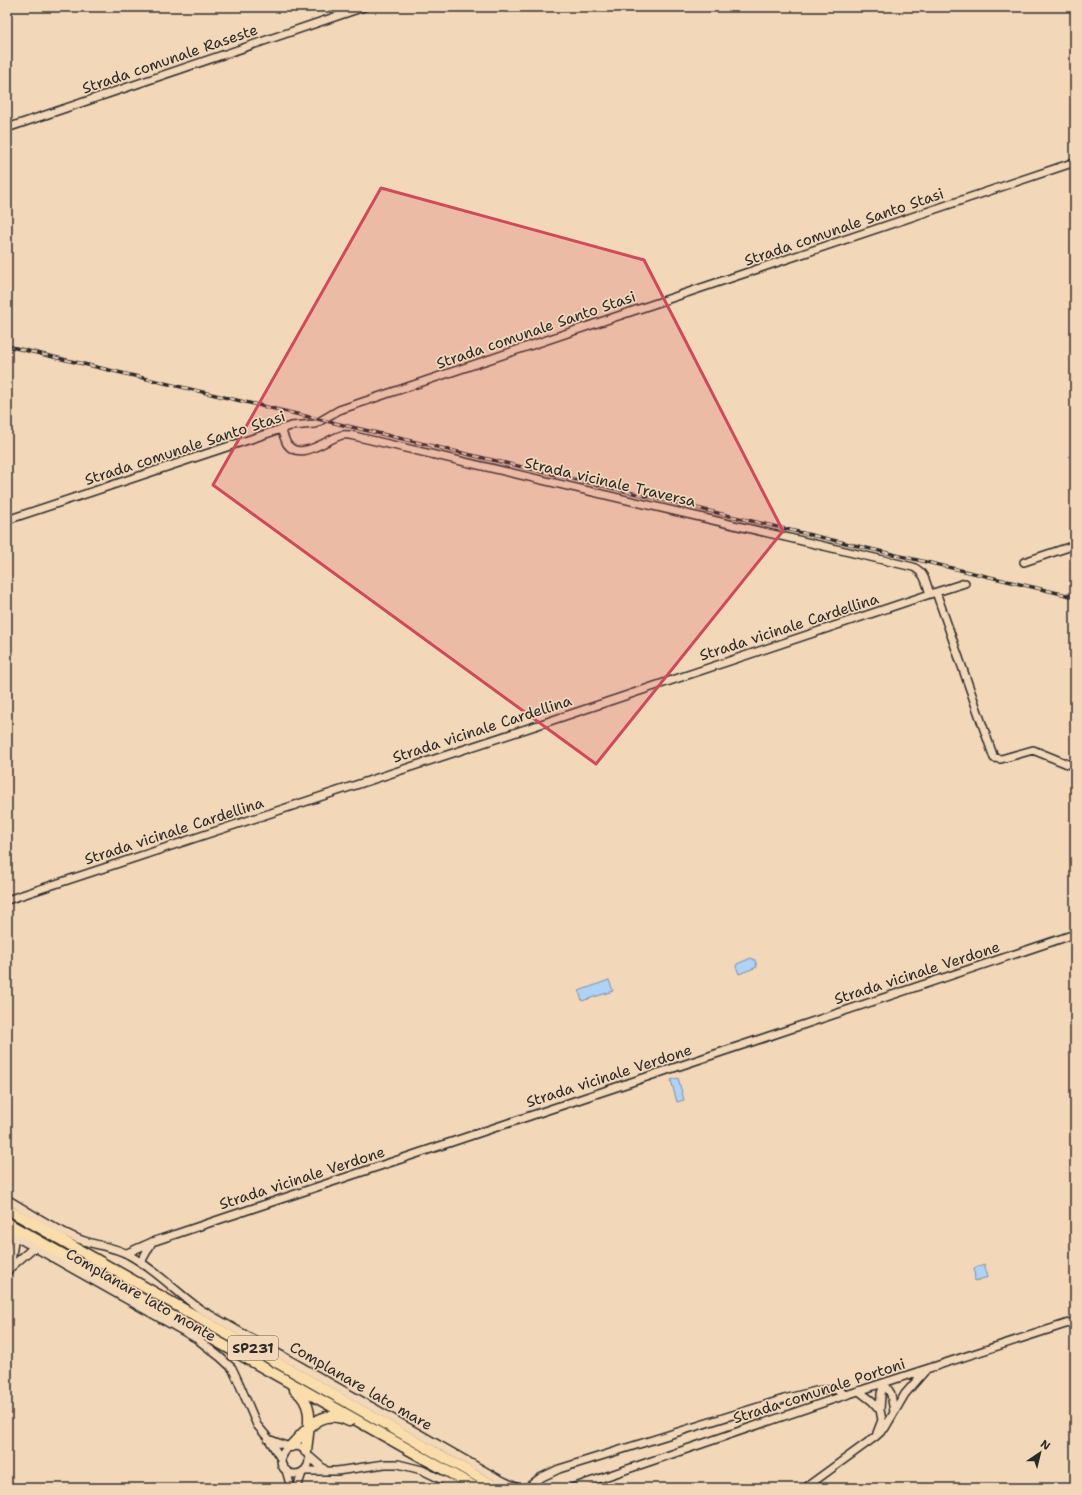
<svg xmlns="http://www.w3.org/2000/svg" width="1082" height="1495" font-family="'Shantell Sans',sans-serif">
  <rect width="100%" height="100%" fill="#f2d7b9"/>
  <filter id="ink" filterUnits="userSpaceOnUse"><feTurbulence type="fractalNoise" baseFrequency=".025" numOctaves="2"/><feDisplacementMap in="SourceGraphic" scale="8" xChannelSelector="R" yChannelSelector="G"/><feConvolveMatrix kernelMatrix="1 2 1 2 8 2 1 2 1" color-interpolation-filters="sRGB"/></filter>
  <g filter="url(#ink)">
    <path fill="#afd2f7" stroke="#7a8fa5" d="M751,958l4,2 2,7 -18,7 -3,-8 1,-2z
      M609,980l4,11 -31,10 -3,-10z
      M678,1078l6,22 -7,2 -6,-22z
      M984,1264l4,13 -13,4 -1,-13z"/>
    <g fill="none" stroke-linecap="round" stroke-linejoin="round">
      <defs>
        <path id="minor" d="M7,128l357,-121
          M281,429c2,5 4,11 6,15 13,18 40,-5 55,-9 4,-1 8,0 12,1l559,131c12,5 13,16 17,27
          M7,520l274,-91 10,-3 24,-2 24,-14 736,-248
          M1024,562l51,-17
          M936,592l58,166 7,1 32,-9 42,17
          M7,900l534,-176 389,-130 35,-11
          M7,1199c22,13 44,28 67,38 18,9 38,8 55,18 26,14 47,37 71,54l299,170 19,9
          M7,1232l190,107 23,18 12,11 7,15 18,42 11,13 13,21
          M127,1253l25,-11 923,-308
          M141,1262l11,-20
          M10,1268l5,-32
          M7,1272l3,-4 24,-21
          M884,1383l7,11 3,18
          M859,1391l13,10 8,9
          M877,1433l5,-13 -2,-10 1,-16 3,-11
          M268,1439l21,8
          M281 1460a14 14 0 1 1 28 0a14 14 0 1 1-28 0Z
          M310,1457l15,13
          M286,1470l5,18
          M305,1471h32l48,-7h13l24,6 37,18
          M297,1488l5,-15
          M527,1488l13,-10 19,-9 225,-70 32,-8 19,-2 11,6
          M572,1488l274,-93 229,-74
          M805,1488l70,-51 10,-9 20,-34 20,-23"/>
        <path id="highway" d="M7,1209l491,279
          M7,1223l470,265
          M295,1390c21,15 13,38 11,61
          M291,1446c17,-18 31,-39 58,-25"/>
      </defs>
      <use href="#minor" stroke="#2b2b2b" stroke-width="10"/>
      <use href="#highway" stroke="#2b2b2b" stroke-width="13"/>
      <use href="#minor" stroke="#f2d7b9" stroke-width="7"/>
      <use href="#highway" stroke="#faddab" stroke-width="10"/>
      <defs>
        <path id="rail" d="M7,346l1068,251"/>
      </defs>
      <use href="#rail" stroke="#2b2b2b" stroke-width="3.5"/>
      <use href="#rail" stroke="#f2d7b9" stroke-width="2" stroke-dasharray="6" stroke-linecap="butt"/>
    </g>
  </g>
  <path fill="#d1495b" fill-opacity="0.2" stroke="#d1495b" stroke-width="3" stroke-linejoin="round" d="M381,188l263,72 139,271 -187,233 -383,-279z"/>
  <g text-anchor="middle" dominant-baseline="central" stroke-width="3.5" stroke-linejoin="round" paint-order="stroke">
    <rect fill="#f2d7b9" stroke="#675f56" stroke-width="1" x="228" y="1336" width="50" height="24" rx="3"/>
    <g font-size="14" font-weight="bold" fill="#2b2b2b">
      <text x="253" y="1348">SP231</text>
    </g>
    <g font-size="15" fill="#2b2b2b" stroke="#f2d7b9">
      <text transform="translate(170 59) rotate(-19)">Strada comunale Raseste</text>
      <text transform="translate(844 227) rotate(-19)">Strada comunale Santo Stasi</text>
      <text transform="translate(536 330) rotate(-19)">Strada comunale Santo Stasi</text>
      <text transform="translate(185 448) rotate(-18)">Strada comunale Santo Stasi</text>
      <text transform="translate(610 482) rotate(13)">Strada vicinale Traversa</text>
      <text transform="translate(789 627) rotate(-18)">Strada vicinale Cardellina</text>
      <text transform="translate(482 729) rotate(-18)">Strada vicinale Cardellina</text>
      <text transform="translate(174 831) rotate(-18)">Strada vicinale Cardellina</text>
      <text transform="translate(917 973) rotate(-18)">Strada vicinale Verdone</text>
      <text transform="translate(609 1076) rotate(-18)">Strada vicinale Verdone</text>
      <text transform="translate(302 1178) rotate(-18)">Strada vicinale Verdone</text>
      <text transform="translate(141 1295) rotate(30)">Complanare lato monte</text>
      <text transform="translate(361 1386) rotate(30)">Complanare lato mare</text>
      <text transform="translate(819 1391) rotate(-18)">Strada comunale Portoni</text>
    </g>
  </g>
  <rect width="1082" height="1495" fill="none" stroke="#f2d7b9" stroke-width="24"/>
  <rect x="12" y="12" width="1058" height="1471" fill="none" stroke="#2b2b2b" stroke-width="1.5" filter="url(#ink)"/>
  <g transform="translate(1040 1453) rotate(35)" stroke="#f2d7b9" stroke-width="3" paint-order="stroke">
  <path d="M0-3L7 15L0 10L-7 15Z" fill="#2b2b2b"/>
  <text y="-6" font-size="11" font-weight="bold" text-anchor="middle" fill="#2b2b2b">N</text>
  </g>
</svg>
